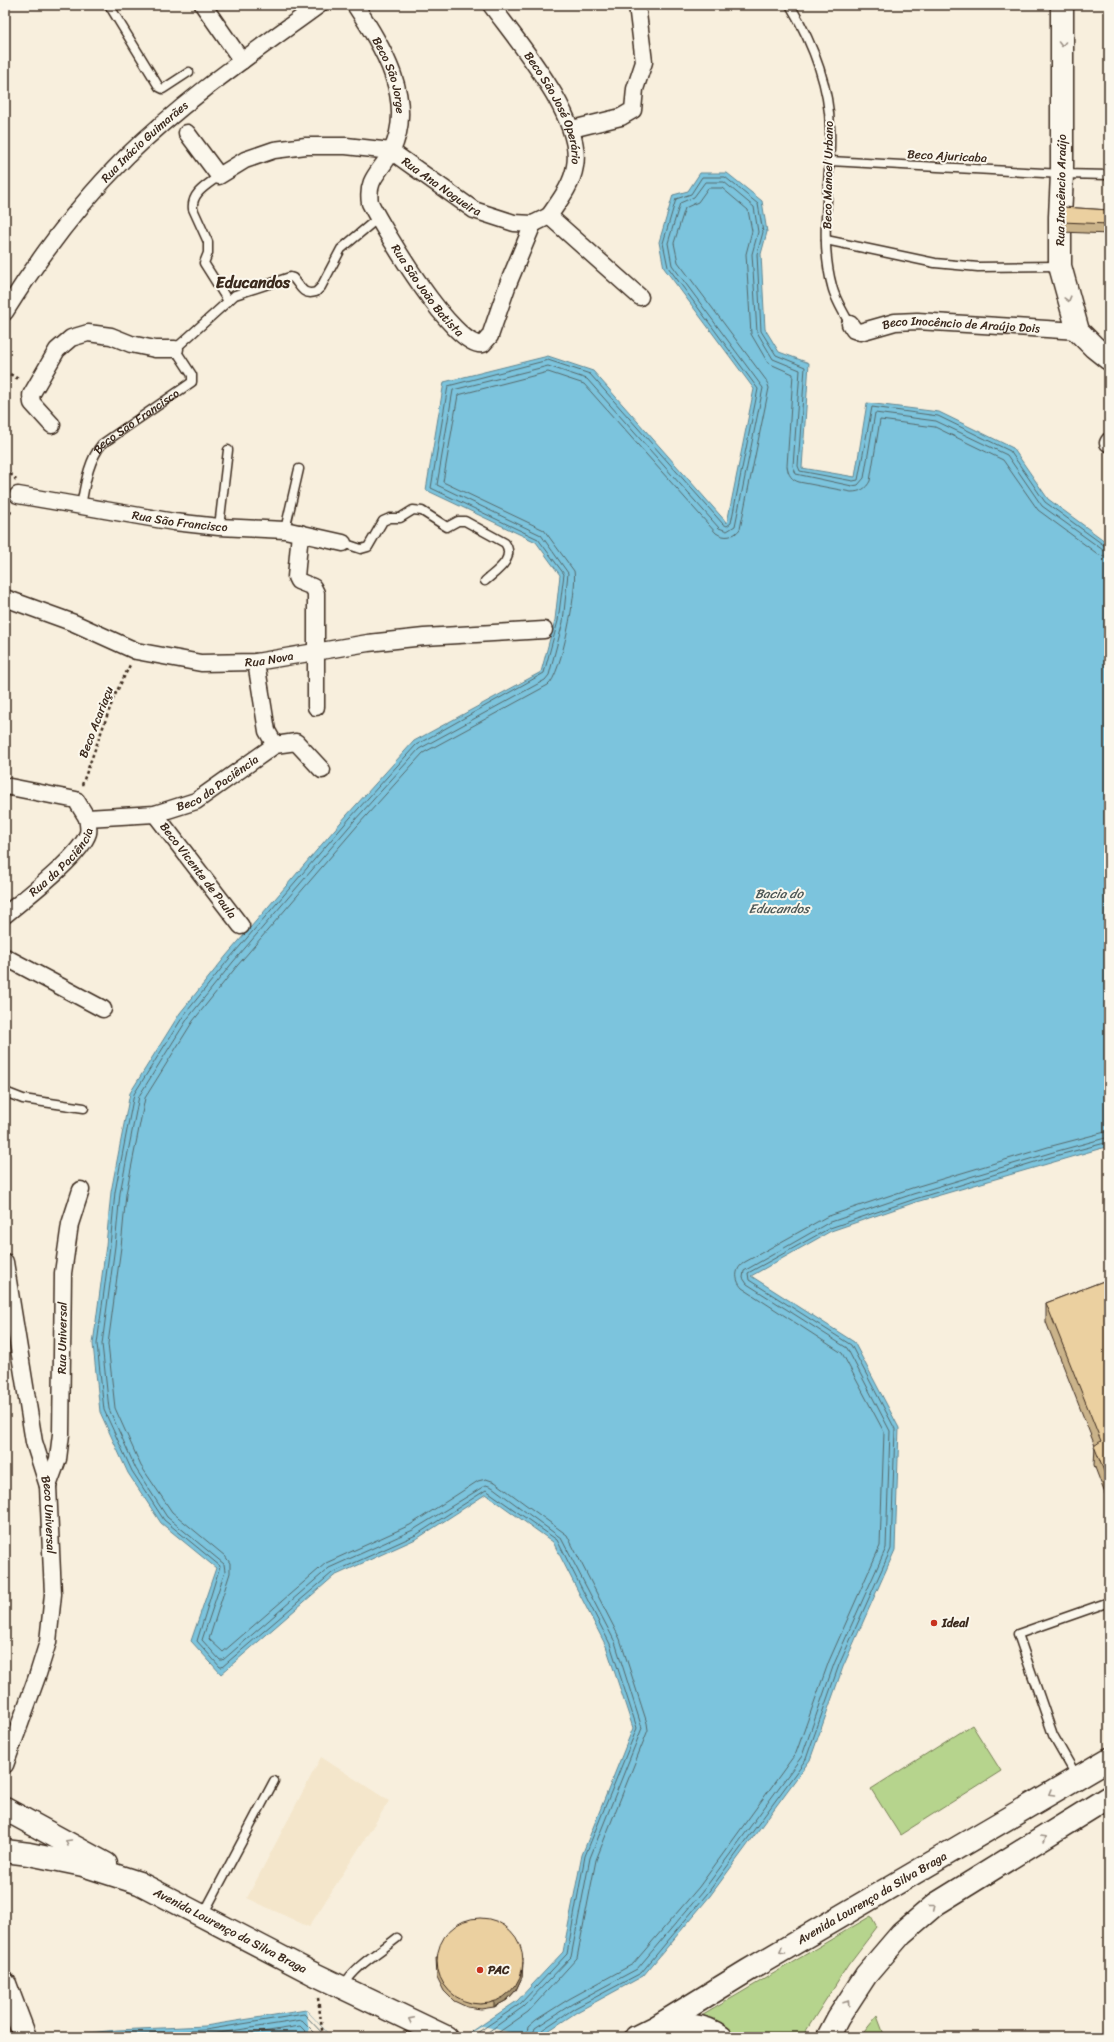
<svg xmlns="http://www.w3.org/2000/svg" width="1114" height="2042" font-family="Sriracha,sans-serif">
  <rect width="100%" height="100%" fill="#f8efdd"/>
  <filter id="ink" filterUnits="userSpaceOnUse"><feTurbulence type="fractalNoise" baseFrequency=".025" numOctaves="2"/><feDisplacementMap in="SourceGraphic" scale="8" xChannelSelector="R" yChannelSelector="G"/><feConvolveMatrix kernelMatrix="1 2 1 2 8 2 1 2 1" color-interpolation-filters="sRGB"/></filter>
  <g filter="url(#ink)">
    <path fill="#f4e6cb" d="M321,1757l68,44 -80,126 -62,-29z"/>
    <path fill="#b6d48d" stroke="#787f56" d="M972,1725l29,46 -101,64 -29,-46z
      M871,1916l6,11 -29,38 -46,72h-130l4,-6z
      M877,2016l8,21h-25z"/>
    <path fill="#7cc4dd" stroke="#628691" d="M700,173h27l35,28 5,31 -6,22 4,75 14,23 30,11 -7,105 53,9 12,-74 72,9 74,36 35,51 61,45v602l-193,56 -85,29 -80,45 103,66 45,86 -4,122 -52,117 -33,93 -100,136 -67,80 -66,36 -38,25h-75l53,-36 46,-49 19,-97 51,-127 -27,-82 -53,-104 -67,-48 -68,44 -84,38 -113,98 -30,-33 25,-73 -55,-45 -33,-50 -28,-61 -7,-68 13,-99 5,-53 19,-99 50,-80 46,-57 121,-141 67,-74 127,-69 14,-52 5,-45 -24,-33 -110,-52 18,-108 104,-26 45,15 134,152 27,-134 -90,-121 -5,-26 14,-47 15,-4z
      M306,2010l25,27h-280l66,-7 88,-4z"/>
    <path fill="#f8efdd" d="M306,2010l25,27h-21z
      M483,2026l45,11h-64z"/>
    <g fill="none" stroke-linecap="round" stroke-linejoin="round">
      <path stroke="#55686a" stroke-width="1" d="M89,2037l116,-7 99,-16 22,23
        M161,2037l45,-2 96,-15 17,17
        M231,2037l69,-11 11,11
        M471,2037l49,-33 47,-50 18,-98 52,-128 -27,-84 -53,-104 -71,-50 -70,45 -84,38 -110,94h-2l-23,-26 23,-75 -56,-46 -32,-49 -28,-61 -7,-66 13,-98 5,-54 19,-98 50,-79 45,-56 121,-141 66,-73 128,-72 14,-52 6,-47 -26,-35 -107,-51 17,-102 100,-26 42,14 133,150 4,2 4,-3 27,-134 -90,-122 -5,-24 13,-44 15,-5 11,-17h23l33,27 5,28 -6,22 4,77 15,24 29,12 -7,99 2,5 53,10 5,-1 14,-73 66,9 72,35 35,51 60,44h4
        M481,2037l42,-30 48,-50 19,-99 52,-130 -27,-86 -54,-104 -69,-51 -6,-2 -73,45 -84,38 -106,92h-3l-18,-20 23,-69 -1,-7 -57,-47 -31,-48 -27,-60 -7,-65 13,-98 5,-53 19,-97 49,-78 45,-56 121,-141 65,-72 126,-69 4,-5 14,-53 5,-49 -27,-38 -104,-50 16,-95 95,-24 39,13 132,149 8,3 8,-5 28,-138 -91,-123 -4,-22 12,-40 14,-6 11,-15h19l30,25 4,25 -6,22 5,78 16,27 27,11 -7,96 3,8 56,12 6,-1 6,-7 11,-65 61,8 71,34 35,51 61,44 6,1
        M492,2037l36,-25 49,-54 19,-98 52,-130 -1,-7 -27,-84 -53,-104 -72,-53 -9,-3 -8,2 -68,44 -84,38 -103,89 -14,-13 21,-66v-10l-5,-7 -53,-44 -31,-46 -26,-58 -7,-64 13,-97 5,-53 19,-96 48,-77 44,-55 121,-141 65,-72 125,-68c13,-9 30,-97 26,-114l-30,-41 -101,-48 15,-87 90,-23 36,12 132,149c9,6 18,4 24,-4l29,-141 -3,-8 -88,-118 -4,-19 11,-35 13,-6 10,-14h14l26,22 4,21 -6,23 5,80 17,29 25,11 -6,92c1,9 5,14 12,16l52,10c9,0 15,-3 19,-11l10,-61 55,7 68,33 35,50 61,45 10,2
        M526,2037l2,-10 8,-7 33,-21 64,-35 66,-77 97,-134 33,-92 51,-115 4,-114 -42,-79 -100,-65c-8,-9 -7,-20 3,-26l81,-45 86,-29 136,-41 61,-16
        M532,2037l3,-9 37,-24 65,-35 66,-78 99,-135 32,-92 52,-116 4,-117 -43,-83 -100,-64 -4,-6 1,-7 84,-48 85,-29 137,-41 59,-16
        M537,2037l5,-7 33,-22 66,-35 66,-79 99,-135 33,-94 52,-116 4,-120 -44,-84 -102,-65 -1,-7 82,-45 85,-29 136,-42 58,-15"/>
      <defs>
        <g id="lane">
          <path d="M109,5l50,82 4,2 26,-17"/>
          <path d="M790,5c22,37 39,79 40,123 2,52 -12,107 2,158 3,13 11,26 18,38"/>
          <path d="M830,161l232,13 47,1"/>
          <path d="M219,176c-12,9 -28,17 -26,33l15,33v11l-4,10 24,38"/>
          <path d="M826,240l109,23 43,4 81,-1"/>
          <path id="s1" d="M81,506c4,-21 7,-45 21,-62l90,-62v-7l-17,-26 60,-54 55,-18 3,1c8,8 9,18 23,14l5,-5 20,-38 37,-31"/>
          <path d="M219,527l9,-77"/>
          <path d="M285,530l14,-61"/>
          <path d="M343,543l18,6 7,-2 15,-26 7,-3h10l13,-8 9,1 25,16 11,-6h7l40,22c11,16 -9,28 -20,38"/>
          <path d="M5,1092l18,7 61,9"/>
          <path d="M1077,1777l-24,-42 -35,-101 91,-32"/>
          <path d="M203,1915l71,-134"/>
          <path d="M343,1986c14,-22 34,-32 54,-48"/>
        </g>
        <g id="street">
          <path d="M203,5l39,56"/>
          <path id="s2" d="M355,5c27,41 62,96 36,147 -10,20 -25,26 -21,51 13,25 84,147 113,141l7,-8 18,-52 25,-60"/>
          <path id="s3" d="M491,5c27,37 93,114 84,161 -3,19 -15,34 -26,50"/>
          <path d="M572,129l49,-12 12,-7 2,-21 9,-27 -7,-57"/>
          <path id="s4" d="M187,133l32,43 26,-16 29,-10 32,-4h40l45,5 83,59 40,13 19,1 16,-8 91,81"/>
          <path id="s5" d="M5,312c35,-56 74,-108 121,-155 58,-57 127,-104 193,-152"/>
          <path id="s6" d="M850,324l4,6 6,2 35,-10 22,-1 161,10"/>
          <path d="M52,425l-20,-22 -1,-8 26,-45 14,-12 17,-5 23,3 20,8 24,5h20"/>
          <path d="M1108,443l1,-2"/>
          <path id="s7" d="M18,495l156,27 45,5 66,3 58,13"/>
          <path d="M300,533l-4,44 2,4 15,6 3,6v114"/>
          <path id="s8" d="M5,598l69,25 62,28 65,12 55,-1 112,-19 56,-6 120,-7"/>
          <path d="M256,662l11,69 8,14"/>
          <path id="s9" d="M5,786l71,14 11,18 68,-4 41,-13 79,-56 21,-3 26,28"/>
          <path id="s10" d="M155,814l86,112"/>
          <path id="s11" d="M5,915c20,-17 76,-59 83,-82 1,-4 0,-10 -1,-15"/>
          <path d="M5,957l98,52"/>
          <path id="s12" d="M5,1262l29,180 14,44 5,108 -5,48 -10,32 -33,91"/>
          <path id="s13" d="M48,1486l10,-27 3,-25 2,-161 7,-49 11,-34"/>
        </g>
        <g id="secondary">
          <path d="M1062,5v169l-2,43v49l18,65 16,16 15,12"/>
          <path d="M5,1809l101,55"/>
          <path id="s14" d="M5,1851l24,3 54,11 56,18 173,90 134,64"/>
          <path d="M5,1984l20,53"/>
          <path d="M660,2027c21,-3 44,-4 61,10"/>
          <path id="s15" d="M636,2037l20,-10 91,-56 362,-212"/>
          <path d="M828,2037l10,-19 28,-43 35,-41 35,-30 173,-107"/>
        </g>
      </defs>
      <use href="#lane" stroke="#3b2a1e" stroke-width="11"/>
      <use href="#street" stroke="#3b2a1e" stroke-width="19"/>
      <use href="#secondary" stroke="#3b2a1e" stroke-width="25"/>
      <path stroke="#3b2a1e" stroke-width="2.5" stroke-dasharray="3 3" stroke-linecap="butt" d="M5,371l15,9
        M5,471l8,5 3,4
        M5,525l7,-16
        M82,785l32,-88 16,-32
        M318,1998l5,39"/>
      <use href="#lane" stroke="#fbf7ec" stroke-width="8"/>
      <use href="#street" stroke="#fbf7ec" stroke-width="16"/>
      <use href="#secondary" stroke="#fbf7ec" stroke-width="22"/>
    </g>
    <path fill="#cab38a" stroke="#3b2a1e" d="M1062,207l47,3v24l-47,-2z
      M1109,1279v225l-15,-39 1,-19 -49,-124v-19z
      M436,1957l87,6 -1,14 -6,13 -9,10 -13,7 -13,2 -14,-2 -13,-6 -10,-10 -7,-14z"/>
    <path fill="#a49270" stroke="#3b2a1e" d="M523,1958l-1,19 -6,13 -9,10 -13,7v-5z"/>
    <path fill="#ebd0a0" stroke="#3b2a1e" d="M1062,207l47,3v14l-47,-2z
      M1109,1279v205l-15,-38 7,-5 -55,-138z
      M437 1961a43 43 0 1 1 86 0a43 43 0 1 1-86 0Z"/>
    <defs><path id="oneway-chevron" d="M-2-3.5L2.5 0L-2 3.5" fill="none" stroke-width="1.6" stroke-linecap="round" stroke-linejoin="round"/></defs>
    <g stroke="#9b9085">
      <use href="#oneway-chevron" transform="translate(1062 44) rotate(90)"/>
      <use href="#oneway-chevron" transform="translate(1068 299) rotate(75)"/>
      <use href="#oneway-chevron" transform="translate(1051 1793) rotate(150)"/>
      <use href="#oneway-chevron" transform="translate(1044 1838) rotate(-31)"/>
      <use href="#oneway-chevron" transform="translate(68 1842) rotate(-150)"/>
      <use href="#oneway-chevron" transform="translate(933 1907) rotate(-39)"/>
      <use href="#oneway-chevron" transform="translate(782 1951) rotate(150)"/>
      <use href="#oneway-chevron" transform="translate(847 2003) rotate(-56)"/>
      <use href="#oneway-chevron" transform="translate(411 2020) rotate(-154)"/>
    </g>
  </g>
  <g fill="#c8321e" stroke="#fbf7ec" stroke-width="1.5">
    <circle cx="934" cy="1623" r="4"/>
    <circle cx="480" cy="1970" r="4"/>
  </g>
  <g text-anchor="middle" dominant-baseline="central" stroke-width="4" stroke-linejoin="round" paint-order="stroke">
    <g font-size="12" fill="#3b2a1e" stroke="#fbf7ec">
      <text stroke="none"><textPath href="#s2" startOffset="79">Beco São Jorge</textPath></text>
      <text stroke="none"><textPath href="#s3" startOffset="122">Beco São José Operário</textPath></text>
      <text stroke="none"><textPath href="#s5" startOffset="221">Rua Inácio Guimarães</textPath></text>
      <text transform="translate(947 156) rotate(3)">Beco Ajuricaba</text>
      <text transform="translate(828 175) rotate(-89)">Beco Manoel Urbano</text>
      <text stroke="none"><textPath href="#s4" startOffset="294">Rua Ana Nogueira</textPath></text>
      <text transform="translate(1061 190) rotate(-89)">Rua Inocêncio Araújo</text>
      <text stroke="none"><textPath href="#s2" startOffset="321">Rua São João Batista</textPath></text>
      <text stroke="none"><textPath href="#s6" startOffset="116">Beco Inocêncio de Araújo Dois</textPath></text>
      <text stroke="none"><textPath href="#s1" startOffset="107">Beco São Francisco</textPath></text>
      <text stroke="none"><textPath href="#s7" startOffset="164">Rua São Francisco</textPath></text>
      <text stroke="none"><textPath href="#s8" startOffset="276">Rua Nova</textPath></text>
      <text transform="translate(96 722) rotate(-69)">Beco Acariaçu</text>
      <text stroke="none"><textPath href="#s9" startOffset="232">Beco da Paciência</textPath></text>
      <text stroke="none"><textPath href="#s11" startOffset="78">Rua da Paciência</textPath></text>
      <text stroke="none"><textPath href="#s10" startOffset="71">Beco Vicente de Paula</textPath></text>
      <text stroke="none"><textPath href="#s13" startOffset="150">Rua Universal</textPath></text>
      <text stroke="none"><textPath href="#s12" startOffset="257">Beco Universal</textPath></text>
      <text stroke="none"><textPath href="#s15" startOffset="274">Avenida Lourenço da Silva Braga</textPath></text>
      <text stroke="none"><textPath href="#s14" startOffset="241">Avenida Lourenço da Silva Braga</textPath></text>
    </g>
    <g font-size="12" font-weight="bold" fill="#3b2a1e" stroke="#fbf7ec" text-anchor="start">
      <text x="942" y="1623">Ideal</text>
      <text x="488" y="1970">PAC</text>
    </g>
    <g font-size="13" font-style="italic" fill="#4e5857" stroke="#fbf7ec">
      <text x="779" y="893">Bacia do<tspan x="779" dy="15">Educandos</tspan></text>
    </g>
    <g font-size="16" font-weight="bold" fill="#3b2a1e" stroke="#fbf7ec">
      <text x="253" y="282">Educandos</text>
    </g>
  </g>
  <rect width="1114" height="2042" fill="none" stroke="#fbf7ec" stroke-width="20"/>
  <rect x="10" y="10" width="1094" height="2022" fill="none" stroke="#3b2a1e" stroke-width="1.5" filter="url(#ink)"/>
</svg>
